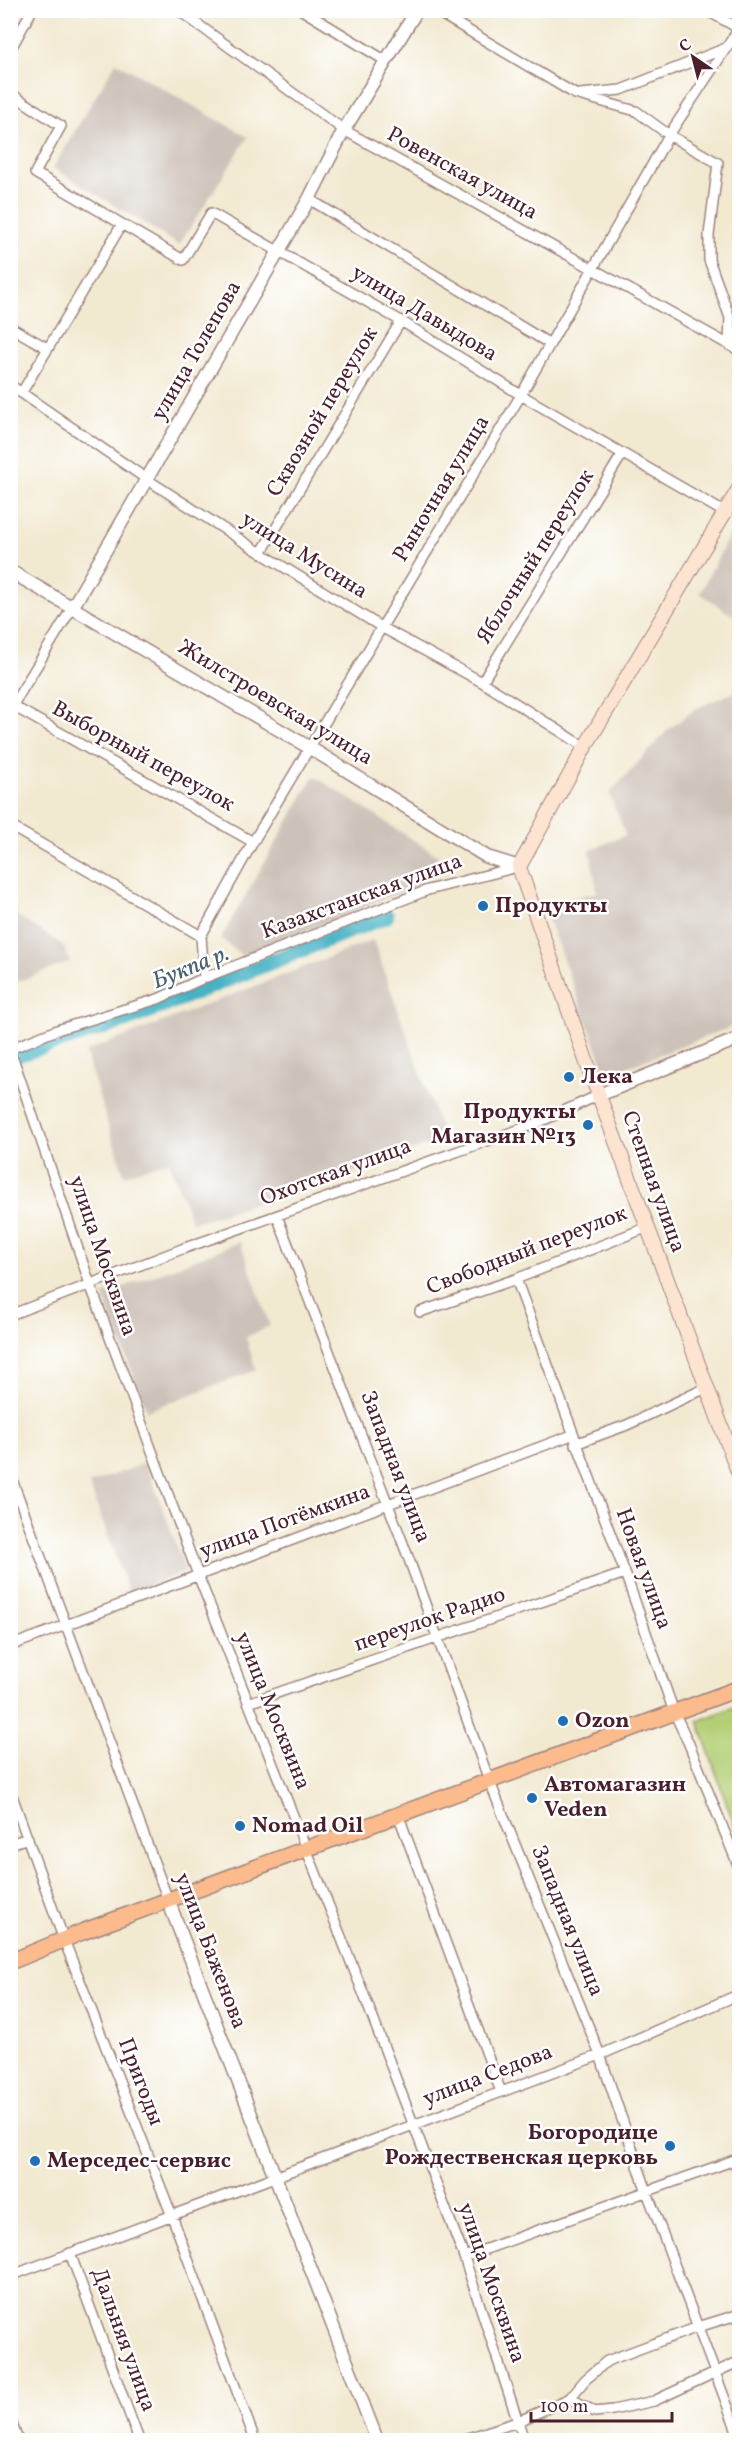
<svg xmlns="http://www.w3.org/2000/svg" width="750" height="2451" font-family="Vollkorn,serif">
  <rect width="100%" height="100%" fill="#fff"/>
  <filter id="ink" filterUnits="userSpaceOnUse"><feTurbulence type="fractalNoise" baseFrequency=".0167" numOctaves="2"/><feDisplacementMap in="SourceGraphic" scale="12" xChannelSelector="R" yChannelSelector="G"/><feConvolveMatrix kernelMatrix="1 2 1 2 8 2 1 2 1" color-interpolation-filters="sRGB"/></filter>
  <filter id="wash" filterUnits="userSpaceOnUse"><feTurbulence type="fractalNoise" baseFrequency=".008" numOctaves="4" result="noise"/><feDisplacementMap in="SourceGraphic" scale="24" xChannelSelector="R" yChannelSelector="G"/><feGaussianBlur stdDeviation="1.35" result="paint"/><feColorMatrix in="noise" values="0 0 0 0 0 0 0 0 0 0 0 0 0 0 0 0 0 1.4 0 .05"/><feComposite in="paint" operator="in"/></filter>
  <g filter="url(#wash)">
    <rect width="100%" height="100%" fill="#f2e9d1"/>
    <path fill="#cdc2b9" d="M116,62l132,75 -69,108 -126,-77z
      M735,524l5,2 -1,94 -39,-27z
      M739,690v334l-132,51 -64,-169 54,-14 -7,-42 36,-15 -17,-41 58,-63 28,-22z
      M314,776l124,80 -18,28 -177,73 -22,-19z
      M10,911l53,34 7,17 -59,22z
      M373,940l71,199 -101,37 -151,47 -23,-62 -45,14 -39,-123z
      M240,1242l30,84 -24,11 10,33 -109,41 -44,-116z
      M146,1463l40,109 -57,21 -40,-109z"/>
    <path fill="#b3cf75" stroke="#7e7750" stroke-width="1.5" d="M739,1705h1l-1,134 -41,-118z"/>
    <g fill="none" stroke-linecap="round" stroke-linejoin="round">
      <path stroke="#47b2c4" stroke-width="16" d="M10,1057l113,-36 263,-105"/>
    </g>
  </g>
  <g filter="url(#ink)">
    <g fill="none" stroke-linecap="round" stroke-linejoin="round">
      <defs>
        <path id="minor" d="M178,10l166,120 396,221
          M302,10l84,51
          M434,10l141,84 61,17 33,24 49,28 -9,72v25l21,58 -1,26 11,-18
          M706,10l34,19
          M10,50l22,-40
          M10,93l51,33 -26,47 148,87 28,-47 190,108 120,74 203,117
          M580,94l41,-4 105,-42
          M309,199l241,145
          M10,327l37,21
          M10,385l138,95 113,73 122,75 99,54 103,65
          M22,392l99,-166
          M261,553l140,-232
          M482,682l141,-229
          M13,706l240,136
          M10,710l62,-102
          M10,826l191,110
          M204,978l-3,-42 52,-94 268,-447 148,-260 71,-108
          M10,1049l47,-19 101,-31 46,-21 224,-88 89,-23
          M14,1061l76,223 108,291 166,420 100,262 60,183
          M277,1216l130,338 82,226 111,275 47,137 93,247
          M516,1279l109,294 49,139 15,32 51,126
          M420,1312l96,-33 132,-52
          M10,1315l172,-66 353,-125 64,-29
          M575,1444l52,-19 79,-37
          M10,1474l158,426
          M10,1646l562,-211
          M248,1703l377,-130
          M10,1790l54,150 108,276 83,224
          M398,1814l103,278
          M10,1844l18,-6
          M70,2253l69,187
          M464,2257l276,-99
          M10,2276l590,-221 140,-61
          M570,2398l25,14 18,-2 41,-9 86,-40
          M10,2419l8,21
          M462,2440l55,-18 53,-24 15,-18 22,-19 91,-34 42,-13"/>
        <path id="tertiary" d="M10,571l300,177 177,109 32,10
          M72,608l237,-409 35,-69 73,-120
          M599,1095l141,-57
          M168,1900l209,540"/>
        <path id="secondary" d="M740,487l-155,260 -66,120 69,199 152,411"/>
        <path id="primary" d="M10,1962l72,-30 658,-244"/>
      </defs>
      <use href="#minor" stroke="#9e847e" stroke-width="12"/>
      <use href="#tertiary" stroke="#9e847e" stroke-width="15"/>
      <use href="#secondary" stroke="#9e847e" stroke-width="16"/>
      <use href="#primary" stroke="#9e847e" stroke-width="18"/>
      <use href="#minor" stroke="#fff" stroke-width="9"/>
      <use href="#tertiary" stroke="#fff" stroke-width="12"/>
      <use href="#secondary" stroke="#fde4d1" stroke-width="14"/>
      <use href="#primary" stroke="#fbbb8d" stroke-width="15"/>
    </g>
  </g>
  <g fill="#1f6fb2" stroke="#fff" stroke-width="2">
    <circle cx="483" cy="906" r="6"/>
    <circle cx="569" cy="1077" r="6"/>
    <circle cx="588" cy="1125" r="6"/>
    <circle cx="563" cy="1721" r="6"/>
    <circle cx="532" cy="1798" r="6"/>
    <circle cx="240" cy="1826" r="6"/>
    <circle cx="670" cy="2146" r="6"/>
    <circle cx="35" cy="2161" r="6"/>
  </g>
  <g text-anchor="middle" dominant-baseline="central" stroke-width="5" stroke-linejoin="round" paint-order="stroke">
    <g font-size="22" fill="#4a1f2b" stroke="#fff">
      <text transform="translate(462 174) rotate(29)">Ровенская улица</text>
      <text transform="translate(424 314) rotate(31)">улица Давыдова</text>
      <text transform="translate(197 351) rotate(-60)">улица Толепова</text>
      <text transform="translate(323 412) rotate(-59)">Сквозной переулок</text>
      <text transform="translate(442 489) rotate(-59)">Рыночная улица</text>
      <text transform="translate(304 556) rotate(32)">улица Мусина</text>
      <text transform="translate(536 557) rotate(-58)">Яблочный переулок</text>
      <text transform="translate(275 703) rotate(31)">Жилстроевская улица</text>
      <text transform="translate(143 757) rotate(29)">Выборный переулок</text>
      <text transform="translate(362 897) rotate(-20)">Казахстанская улица</text>
      <text transform="translate(336 1173) rotate(-20)">Охотская улица</text>
      <text transform="translate(653 1182) rotate(70)">Степная улица</text>
      <text transform="translate(527 1251) rotate(-21)">Свободный переулок</text>
      <text transform="translate(102 1256) rotate(71)">улица Москвина</text>
      <text transform="translate(395 1467) rotate(69)">Западная улица</text>
      <text transform="translate(285 1522) rotate(-20)">улица Потёмкина</text>
      <text transform="translate(643 1569) rotate(70)">Новая улица</text>
      <text transform="translate(430 1620) rotate(-19)">переулок Радио</text>
      <text transform="translate(272 1711) rotate(68)">улица Москвина</text>
      <text transform="translate(567 1921) rotate(68)">Западная улица</text>
      <text transform="translate(210 1951) rotate(69)">улица Баженова</text>
      <text transform="translate(488 2076) rotate(-21)">улица Седова</text>
      <text transform="translate(140 2082) rotate(69)">Пригоды</text>
      <text transform="translate(491 2283) rotate(71)">улица Москвина</text>
      <text transform="translate(123 2340) rotate(70)">Дальняя улица</text>
    </g>
    <g font-size="22" font-weight="bold" fill="#4a1f2b" stroke="#fff" text-anchor="start">
      <text x="495" y="906">Продукты</text>
      <text x="581" y="1077">Лека</text>
      <text x="576" y="1112" text-anchor="end">Продукты<tspan x="576" dy="25">Магазин №13</tspan></text>
      <text x="575" y="1721">Ozon</text>
      <text x="544" y="1785">Автомагазин<tspan x="544" dy="25">Veden</tspan></text>
      <text x="252" y="1826">Nomad Oil</text>
      <text x="658" y="2133" text-anchor="end">Богородице<tspan x="658" dy="25">Рождественская церковь</tspan></text>
      <text x="47" y="2161">Мерседес-сервис</text>
    </g>
    <g font-size="24" font-style="italic" fill="#496170" stroke="#fff">
      <text transform="translate(191 968) rotate(-22)">Букпа р.</text>
    </g>
  </g>
  <rect width="750" height="2451" fill="none" stroke="#fff" stroke-width="36"/>
  <g transform="translate(693 57) rotate(325)" stroke="#ffffff" stroke-width="4.5" paint-order="stroke">
  <path d="M0-4.5L10 22L0 15L-10 22Z" fill="#4a1f2b"/>
  <text y="-9" font-size="16" font-weight="bold" text-anchor="middle" fill="#4a1f2b">С</text>
  </g>
  <path d="M531 2412v9h141v-9" fill="none" stroke="#4a1f2b" stroke-width="3"/>
  <text x="540" y="2412" font-size="18" fill="#4a1f2b" stroke="#ffffff" stroke-width="4.5" paint-order="stroke">100 m</text>
</svg>
